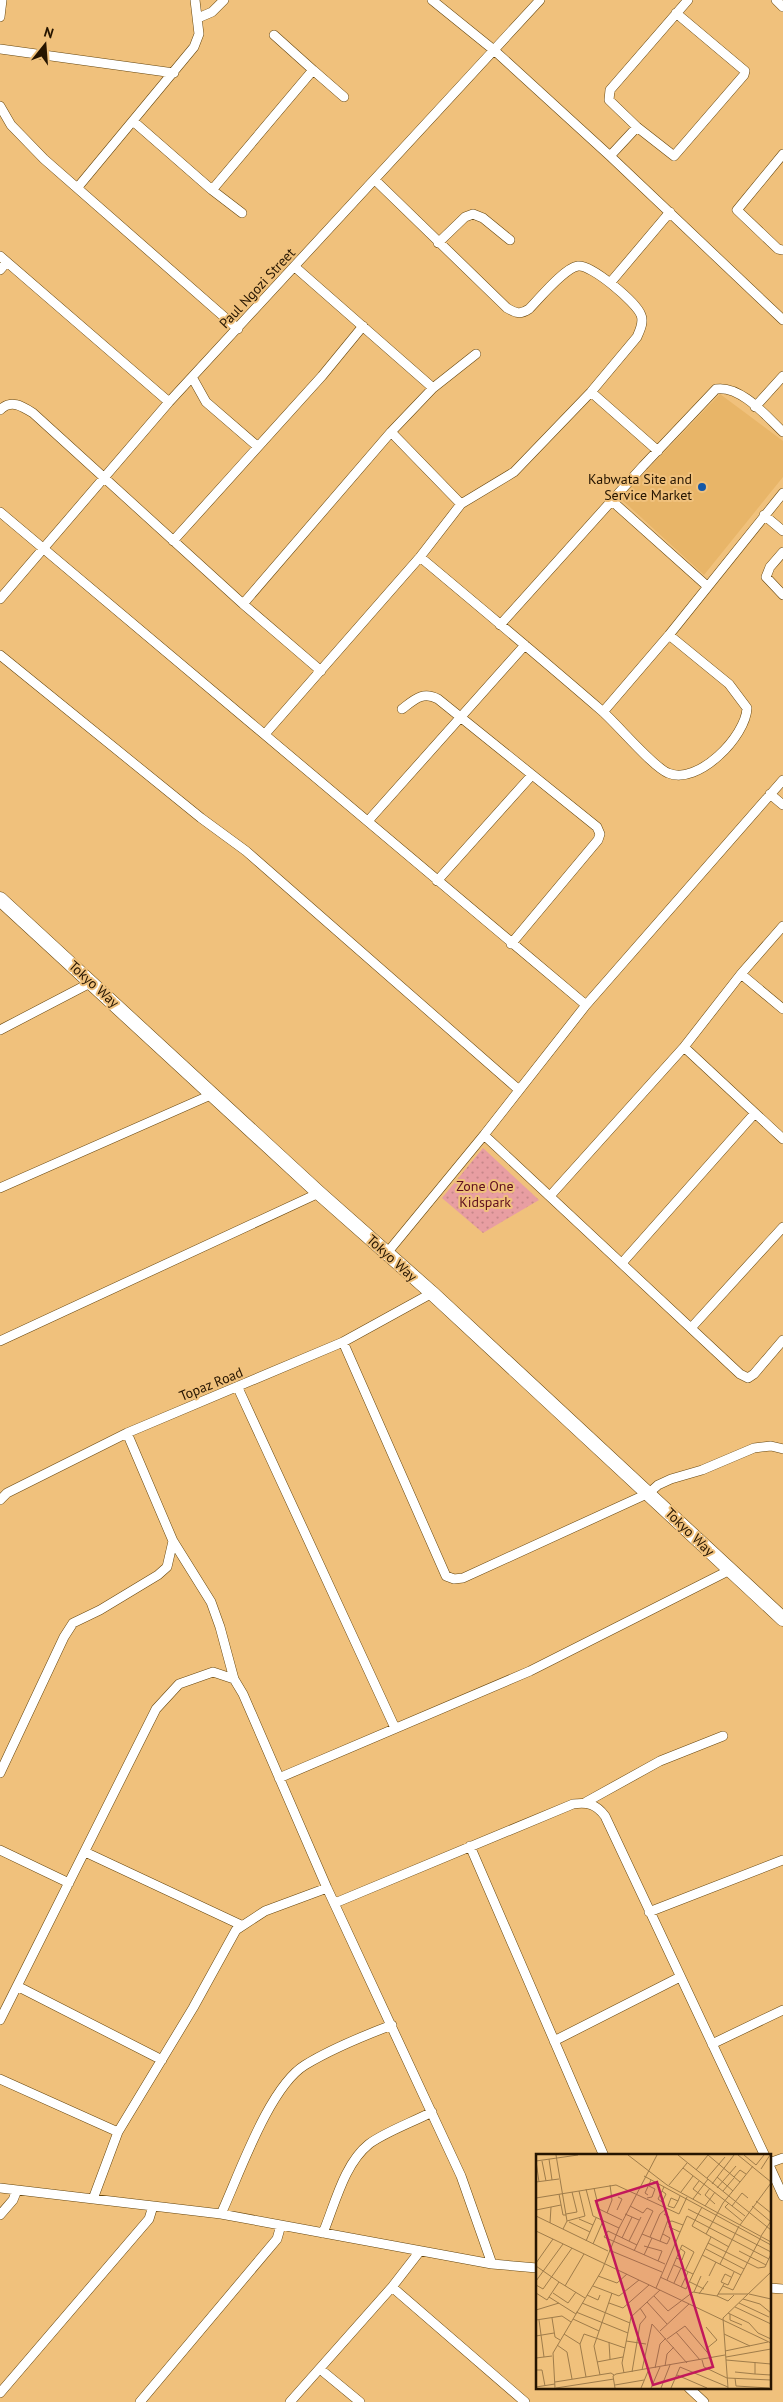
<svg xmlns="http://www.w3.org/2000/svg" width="783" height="2402" font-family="'PT Sans',sans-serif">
  <defs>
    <pattern id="park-dots" width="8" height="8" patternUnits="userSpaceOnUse" patternTransform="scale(1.25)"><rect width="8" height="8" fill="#e89ea2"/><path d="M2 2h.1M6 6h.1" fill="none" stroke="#c7878a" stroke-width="1.8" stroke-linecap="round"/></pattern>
  </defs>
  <rect width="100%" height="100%" fill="#f0c17c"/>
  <path fill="#e8b568" d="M720,394l63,47v36l-79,98 -84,-77z"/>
  <path fill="url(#park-dots)" d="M483,1148l56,52 -56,33 -41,-35z"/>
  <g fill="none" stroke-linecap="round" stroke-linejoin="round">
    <defs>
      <path id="minor" d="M432,0l63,51 115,105 173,164
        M776,0l7,7
        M676,13l69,58 -1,4 -70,81 -37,-29 -28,-27 1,-10 78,-90
        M0,17l2,-17
        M198,18l14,-6 12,-12
        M0,49l174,24
        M313,70l31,27
        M0,106l11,19 33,34 194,170
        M133,121l79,69 30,23
        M783,154l-46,56 41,39 5,1
        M610,156l27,-29
        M78,187l116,-140 5,-13 -4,-34
        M212,190l101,-120 -39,-35
        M438,243l27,-26 8,-3 10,4 27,22
        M0,256l169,146
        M295,267l138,121
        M0,270l7,-8
        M610,283l60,-71
        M192,377l14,25 51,44
        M591,392l67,59
        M755,407l28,-31
        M0,410c11,-11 22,-4 33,3l210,191 78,67
        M391,432l70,72
        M612,501l95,85
        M0,512l586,493
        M764,515l19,16
        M173,541l149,-165 41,-50
        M783,552l-13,15 -4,10 17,18
        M420,557c61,51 122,102 182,154 15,13 51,56 66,62 30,13 78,-37 79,-65l-18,-24 -60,-49
        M0,599l169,-197 371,-402
        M243,604l148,-172 42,-44 43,-34
        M500,625l143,-159 73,-77c25,-4 51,28 67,43
        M0,655l201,163 45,33 273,239
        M402,709c13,-10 21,-18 36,-10l159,128 3,7 -2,6 -87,104
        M603,712l66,-77 114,-142
        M265,734l155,-177 41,-53 53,-32 77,-80 46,-55c3,-7 7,-15 4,-22 -5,-13 -50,-51 -63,-49 -14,2 -39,33 -49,43 -9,6 -13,4 -22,-1l-132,-128
        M770,794l13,11
        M368,821l157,-176
        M437,881l95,-106
        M741,974l42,35
        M0,1030l92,-48
        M684,1047l99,92
        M484,1135l256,239 8,4 6,-4 29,-34
        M0,1188l213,-94
        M550,1196l134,-149 57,-73 42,-48
        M387,1253l97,-118 102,-130 197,-225
        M622,1263l133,-150
        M691,1328l92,-101
        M0,1341l319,-148
        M343,1342l103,234 8,3 9,-1 186,-85 9,-8 13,-6 31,-9 52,-22 17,-2 12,3
        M238,1388l157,340
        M0,1500l7,-7 120,-60 216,-91 89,-49
        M173,1541l38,61 9,25 14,52
        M0,1773l64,-136 9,-14 27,-13 58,-35 9,-8 6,-26 -46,-108
        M279,1778l251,-107 200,-101
        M586,1802l74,-41 63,-25
        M470,1846l134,310
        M0,1850l69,33
        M85,1852l156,73
        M335,1903l238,-99c15,-2 23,0 32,12l160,340
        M649,1912l134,-52
        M17,1986l145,74
        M0,2020l156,-311 23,-25 34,-12 21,7 9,15 84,194 134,288 31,88
        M554,2041l126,-64
        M712,2044l71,-34
        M0,2079l118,53
        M769,2163l14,-5
        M769,2165l14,31
        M0,2188l221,26 271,50 45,4
        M93,2199l25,-67 75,-124 43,-78 29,-19 62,-23
        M221,2214c18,-39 48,-127 84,-149 26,-16 58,-29 87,-40
        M0,2215l13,-15 4,-10
        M323,2233c12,-29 21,-69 46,-89 16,-12 44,-22 63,-32
        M392,2287l133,115
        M769,2288l14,1
        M320,2369l40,33
        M689,2388l15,14
        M0,2393l149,-174 4,-13
        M140,2402l137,-163 4,-14
        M290,2402l102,-115 28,-36"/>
      <path id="secondary" d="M0,899l319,294 113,100 351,326"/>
    </defs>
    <use href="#minor" stroke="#66450c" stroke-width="10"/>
    <use href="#secondary" stroke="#66450c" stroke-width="15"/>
    <use href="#minor" stroke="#fff" stroke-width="9"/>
    <use href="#secondary" stroke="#fff" stroke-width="14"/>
  </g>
  <circle fill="#1457a7" stroke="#f0c17c" stroke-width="2" cx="702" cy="487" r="5"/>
  <g text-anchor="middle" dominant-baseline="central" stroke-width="4" stroke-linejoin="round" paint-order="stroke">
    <g font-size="14" fill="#261500" stroke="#f0c17c">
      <text transform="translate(257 288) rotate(-47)">Paul Ngozi Street</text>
      <text transform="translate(94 984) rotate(42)">Tokyo Way</text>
      <text transform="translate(392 1258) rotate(42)">Tokyo Way</text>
      <text transform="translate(211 1384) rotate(-22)">Topaz Road</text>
      <text transform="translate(690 1532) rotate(44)">Tokyo Way</text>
    </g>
    <g font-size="14" fill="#261500" stroke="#f0c17c" text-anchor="end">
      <text x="692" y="479">Kabwata Site and<tspan x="692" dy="16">Service Market</tspan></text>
    </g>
    <g font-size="14" fill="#5e0e1e" stroke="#f0c17c">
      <text x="485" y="1186">Zone One<tspan x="485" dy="16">Kidspark</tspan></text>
    </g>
  </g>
  <g transform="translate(536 2154)">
    <rect width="235" height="235" fill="#f0c17c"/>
    <path fill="none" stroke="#9f7c4a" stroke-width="1" d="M20,1l11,66 -4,8M92,1l39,30 104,57M142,1l93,75M172,1l32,27M202,1l33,27M208,1l12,10 8,-10M13,5l3,21M0,7l42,-6M0,7l3,21M6,7l4,20M147,14l62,48M225,15l9,-14M160,16l12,-15M108,22l127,69M181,23l16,14M198,23l6,-7 6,4M171,24l18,-21M163,27l-6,8 8,6M0,28l23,-3M176,30l22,-29M133,31l18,-22M58,34l5,21 23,11M174,34l-5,7 10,9M181,34l19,-22M50,35l7,27 26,12M126,37l4,3 -4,8 -4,-3 6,-12M187,37l11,-13M145,38l12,-16M23,40l4,21h3M112,41l-3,-2 6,-13M0,44l80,-13 63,29 8,-17M111,44l5,-1 3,-8 -6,-3M157,45l15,-20M142,47l-7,-3 -3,8 6,2 4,-7 2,-5M220,47l15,12M193,49l-4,4 17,14M94,52l13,7 4,-5 6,3 -19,40M169,52l10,-14M196,52l10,-13 6,5M216,52l19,16M166,53l-10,19 37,21M152,55l83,43M0,56l25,-5M81,56l5,-11 -4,-2M71,59l5,-13 -2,-15M30,60l11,-2 -5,-20M89,60l14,6M0,62l72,35M43,65l14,6M31,67l18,-5 -6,-25M33,68l21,10M131,68l5,-1 11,4M14,69l1,-16M134,70l-1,3 11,5M204,71l31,-42M0,77l235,112M106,80l25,10 3,-6 -7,-4M170,80l17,-31 30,-37M225,82l10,-15M114,83l10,-23 7,-6M86,84l10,-21M50,87l10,-23M93,87l12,-24M124,87l9,-24 -5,-3M172,89l50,25 7,-1 6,-13M57,90l10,-23M101,91l-29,-14 -4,6 61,27M108,92l18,5 -4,10M170,95l38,20M73,96l53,22M203,97l27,14M108,101l8,-17M166,101l39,20M140,104l6,2 1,-3 2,-5 -4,-3M0,109l17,-24M184,110l19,-38M138,111l19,9M0,112l23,16 -12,18 -11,-7M62,122l19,7 10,-9M173,122l7,-14M124,123l26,12 25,-52M195,123l-6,-3 -4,8 7,3 6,-13M131,126l15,-35 12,7 -9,19M0,127l27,-37M23,128l26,16M154,128l14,7M138,129l7,-15M0,131l7,4 29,-41M29,132l19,-32M57,132l26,10 20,-16M187,132l10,4 28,-53M145,133l7,-15M120,134l31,-72 82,43M158,138l7,-16M17,139l15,10 8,-11M163,140l9,-13M182,140h30M213,140l22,5M51,141l11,5 2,-5M118,142l14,15 25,-19 24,4 7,-12M181,142l11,5 6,-6M13,143l27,17M207,145l17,5 11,9M111,148l20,22M46,149l48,20M73,149l14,5 26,-23M203,149l30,14M199,153l36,17M0,156l23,-7M40,158l52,21M192,159l21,10 9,10 13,6M194,160v6l12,5M16,164l3,19 5,3M37,165l26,12M0,166l26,-4 9,6M3,166l5,37M170,173l11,13 -11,9M124,177l29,-27M140,178l24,28M28,180l16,10 6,33M188,180l26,12M0,182l18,-3M131,185l18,-13 27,32M90,187l20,3M73,188l1,17M44,190l4,-10 41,14M21,191l10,7 5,27M189,197l43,-9M190,203l45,-8M0,204l16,-2M166,206l2,7 23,11 44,2M190,206l45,4M61,208l26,-5M219,208v12l16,1M129,212l2,-12 7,-7M144,213l48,20M119,214l5,-24 6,-6M0,216h6l3,16M106,216l10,-46 35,39M96,218l8,-48 6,-7 -6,-9M199,218l20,2M88,219l-2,-10 9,-46 29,-27M64,221l-6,-29 18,-53M141,221l30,13M199,224l1,8 33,2M19,228l56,-9 3,2M79,231l29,-5M0,233l19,-3M19,234l-2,-35 49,-83 17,-42 38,-73M20,234l58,-9M79,234l-2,-12 3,-2 109,-19M105,234l8,-19M115,234l9,-21M125,234l9,-23M135,234l9,-21M192,234l-5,-70 48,-46"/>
    <path fill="#c2185b" fill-opacity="0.15" stroke="#c2185b" stroke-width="2.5" d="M121,28l56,185 -60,18 -57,-184z"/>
    <rect width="235" height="235" fill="none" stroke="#261500" stroke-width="2.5"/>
  </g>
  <g transform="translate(45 45) rotate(17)" stroke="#f0c17c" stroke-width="4" paint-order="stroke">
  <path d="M0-4L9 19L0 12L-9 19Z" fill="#261500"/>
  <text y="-8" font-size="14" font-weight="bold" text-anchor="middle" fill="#261500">N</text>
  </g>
</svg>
